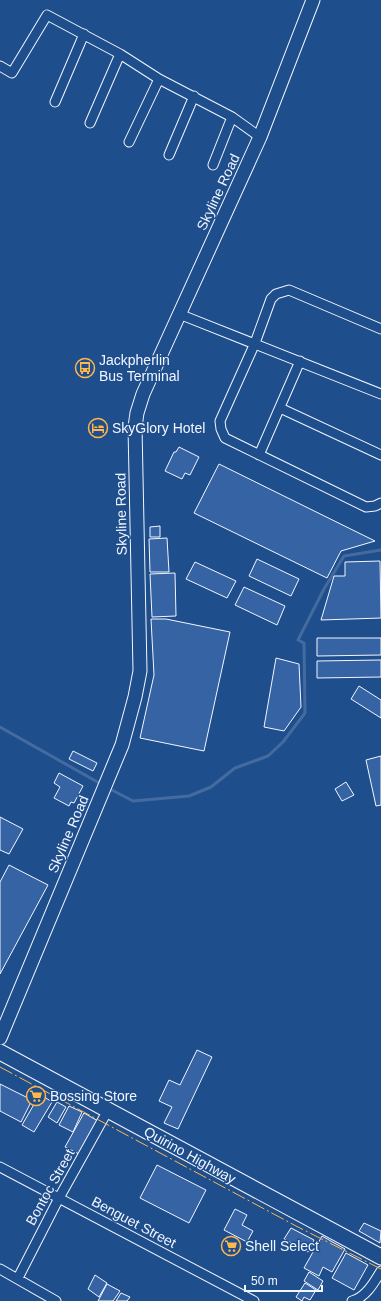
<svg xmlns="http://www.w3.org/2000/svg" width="381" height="1301" font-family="Helvetica,sans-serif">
  <rect width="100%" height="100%" fill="#1f4e8c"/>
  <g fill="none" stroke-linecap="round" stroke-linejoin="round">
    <path stroke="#446ba0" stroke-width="3" d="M0,727l101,57
      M108,788l25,13 56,-5 22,-9 24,-19 33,-12 15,-14 22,-29 -1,-70 -6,-3 26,-51 20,-33 37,-6"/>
  </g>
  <path fill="#3563a3" stroke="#f2f6ff" d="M179,447l20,10 -9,18 -5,-2 -3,6 -17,-8 9,-19h2z
    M219,464l156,77 -34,10 -14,27 -133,-65z
    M160,526v11h-10v-10z
    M167,538l2,34h-19l-1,-33z
    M257,559l42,20 -8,17 -42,-20z
    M380,561l1,57 -60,2 13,-44h11v-14z
    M195,562l41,19 -9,17 -41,-19z
    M175,573l1,43 -24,1 -2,-43z
    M244,587l41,19 -8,19 -42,-20z
    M151,619h15l64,13 -26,119 -64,-13 14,-63z
    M317,638h64v17l-64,1z
    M276,658l23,6 2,43 -17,24 -20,-4z
    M381,660v17l-64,1v-17z
    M359,686l22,14v18l-30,-19z
    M73,751l24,12 -4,8 -24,-12z
    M381,756v49l-5,1 -10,-46z
    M59,773l24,13 -9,17 -3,-1 -2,4 -15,-8 6,-11 -6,-4z
    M346,782l8,13 -12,6 -7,-12z
    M0,817l23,12 -14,25 -9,-4z
    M9,865l39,20 -48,89v-92z
    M197,1050l15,7 -34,72 -14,-6 8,-16 -13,-6 10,-21 11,5z
    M0,1084l32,16 -11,22 -21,-11z
    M40,1094l12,8 -18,30 -12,-7z
    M57,1102l9,5 -9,16 -9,-6z
    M69,1106l13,6 -9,20 -14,-7z
    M84,1113l14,8 -19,33 -14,-7z
    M157,1165l49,25 -17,33 -49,-25z
    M235,1209l12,6 -5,10 11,6 -6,11 -23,-12z
    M364,1223l17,8 -1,12 -21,-12z
    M291,1228l23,12 -6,12 -24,-13z
    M322,1236l23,13 -13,23 -9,-5 -4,9 -15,-8z
    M346,1253l22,12 -14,25 -22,-12z
    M309,1272l14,9 -5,9 -14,-9z
    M95,1275l12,8 -8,14 -11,-8z
    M305,1283l11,7 -6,10 -6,-3 -2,4 -6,-4z
    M107,1284l13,7 -7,10h-15z
    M121,1293l9,4 -3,4h-11z"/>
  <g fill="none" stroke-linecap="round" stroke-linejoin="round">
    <defs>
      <path id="minor" d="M0,66l12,7 35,-58 73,39 39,25 73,38 28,20
        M55,102l29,-68
        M90,123l30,-69
        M129,142l30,-63
        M169,155l25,-59
        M213,165l19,-48
        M179,314l202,80
        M381,329l-92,-39 -13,4 -5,5 -16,44 -35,78 1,8 4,9 141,69 9,-1 6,-3
        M280,408l101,47
        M259,455l41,-94
        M0,1167l254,134
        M0,1269l56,32
        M18,1278l41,-80 49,-88
        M352,1301c13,-3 22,-18 29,-30"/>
      <path id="secondary" d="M0,1038l122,-293 13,-48 5,-26 -5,-244 2,-14 6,-19 117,-257 53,-137"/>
      <path id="primary" d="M0,1052l381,205"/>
    </defs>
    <use href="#minor" stroke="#f2f6ff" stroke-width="11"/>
    <use href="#secondary" stroke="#f2f6ff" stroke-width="15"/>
    <use href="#primary" stroke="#f2f6ff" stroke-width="17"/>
    <use href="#minor" stroke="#1f4e8c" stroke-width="9"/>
    <use href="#secondary" stroke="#1f4e8c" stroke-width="13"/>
    <use href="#primary" stroke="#1f4e8c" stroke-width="15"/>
    <path stroke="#ffb74d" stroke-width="1" stroke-dasharray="14 3 2 3" stroke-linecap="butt" d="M0,1067l296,159 85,43"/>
  </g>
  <defs>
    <symbol id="bus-ring" viewBox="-11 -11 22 22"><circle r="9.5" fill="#1f4e8c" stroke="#ffb74d" stroke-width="1.5"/><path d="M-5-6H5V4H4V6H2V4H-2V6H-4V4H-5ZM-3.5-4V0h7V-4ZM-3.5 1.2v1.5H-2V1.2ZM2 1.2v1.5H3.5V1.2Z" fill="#ffb74d"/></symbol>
    <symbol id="hotel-ring" viewBox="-11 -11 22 22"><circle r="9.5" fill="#1f4e8c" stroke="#ffb74d" stroke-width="1.5"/><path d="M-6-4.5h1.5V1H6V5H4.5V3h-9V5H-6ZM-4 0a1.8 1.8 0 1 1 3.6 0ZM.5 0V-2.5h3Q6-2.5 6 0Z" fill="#ffb74d"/></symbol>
    <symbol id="supermarket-ring" viewBox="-11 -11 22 22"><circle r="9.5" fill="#1f4e8c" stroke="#ffb74d" stroke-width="1.5"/><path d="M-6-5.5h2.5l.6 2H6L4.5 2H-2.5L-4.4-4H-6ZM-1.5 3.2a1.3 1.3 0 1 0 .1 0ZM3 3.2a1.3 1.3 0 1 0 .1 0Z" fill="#ffb74d"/></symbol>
  </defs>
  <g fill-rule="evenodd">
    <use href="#bus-ring" x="74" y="357" width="22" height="22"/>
    <use href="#hotel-ring" x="87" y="417" width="22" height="22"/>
    <use href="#supermarket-ring" x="25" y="1085" width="22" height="22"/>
    <use href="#supermarket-ring" x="220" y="1235" width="22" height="22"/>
  </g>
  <g text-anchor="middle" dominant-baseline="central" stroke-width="3" stroke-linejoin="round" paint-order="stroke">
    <g font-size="14" fill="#f2f6ff" stroke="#1f4e8c">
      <text transform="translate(218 192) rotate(-65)">Skyline Road</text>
      <text transform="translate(121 514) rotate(-91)">Skyline Road</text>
      <text transform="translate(68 834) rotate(-67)">Skyline Road</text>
      <text transform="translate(190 1155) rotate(29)">Quirino Highway</text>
      <text transform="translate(50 1187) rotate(-61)">Bontoc Street</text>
      <text transform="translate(134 1222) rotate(28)">Benguet Street</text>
    </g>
    <g font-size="14" fill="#f2f6ff" stroke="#1f4e8c" text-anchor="start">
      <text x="99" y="360">Jackpherlin<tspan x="99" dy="16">Bus Terminal</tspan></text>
      <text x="112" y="428">SkyGlory Hotel</text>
      <text x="50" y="1096">Bossing Store</text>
      <text x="245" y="1246">Shell Select</text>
    </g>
  </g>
  <path d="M245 1285v6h77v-6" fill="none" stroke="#f2f6ff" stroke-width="2"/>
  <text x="251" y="1285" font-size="12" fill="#f2f6ff" stroke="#1f4e8c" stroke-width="3" paint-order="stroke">50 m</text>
</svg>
